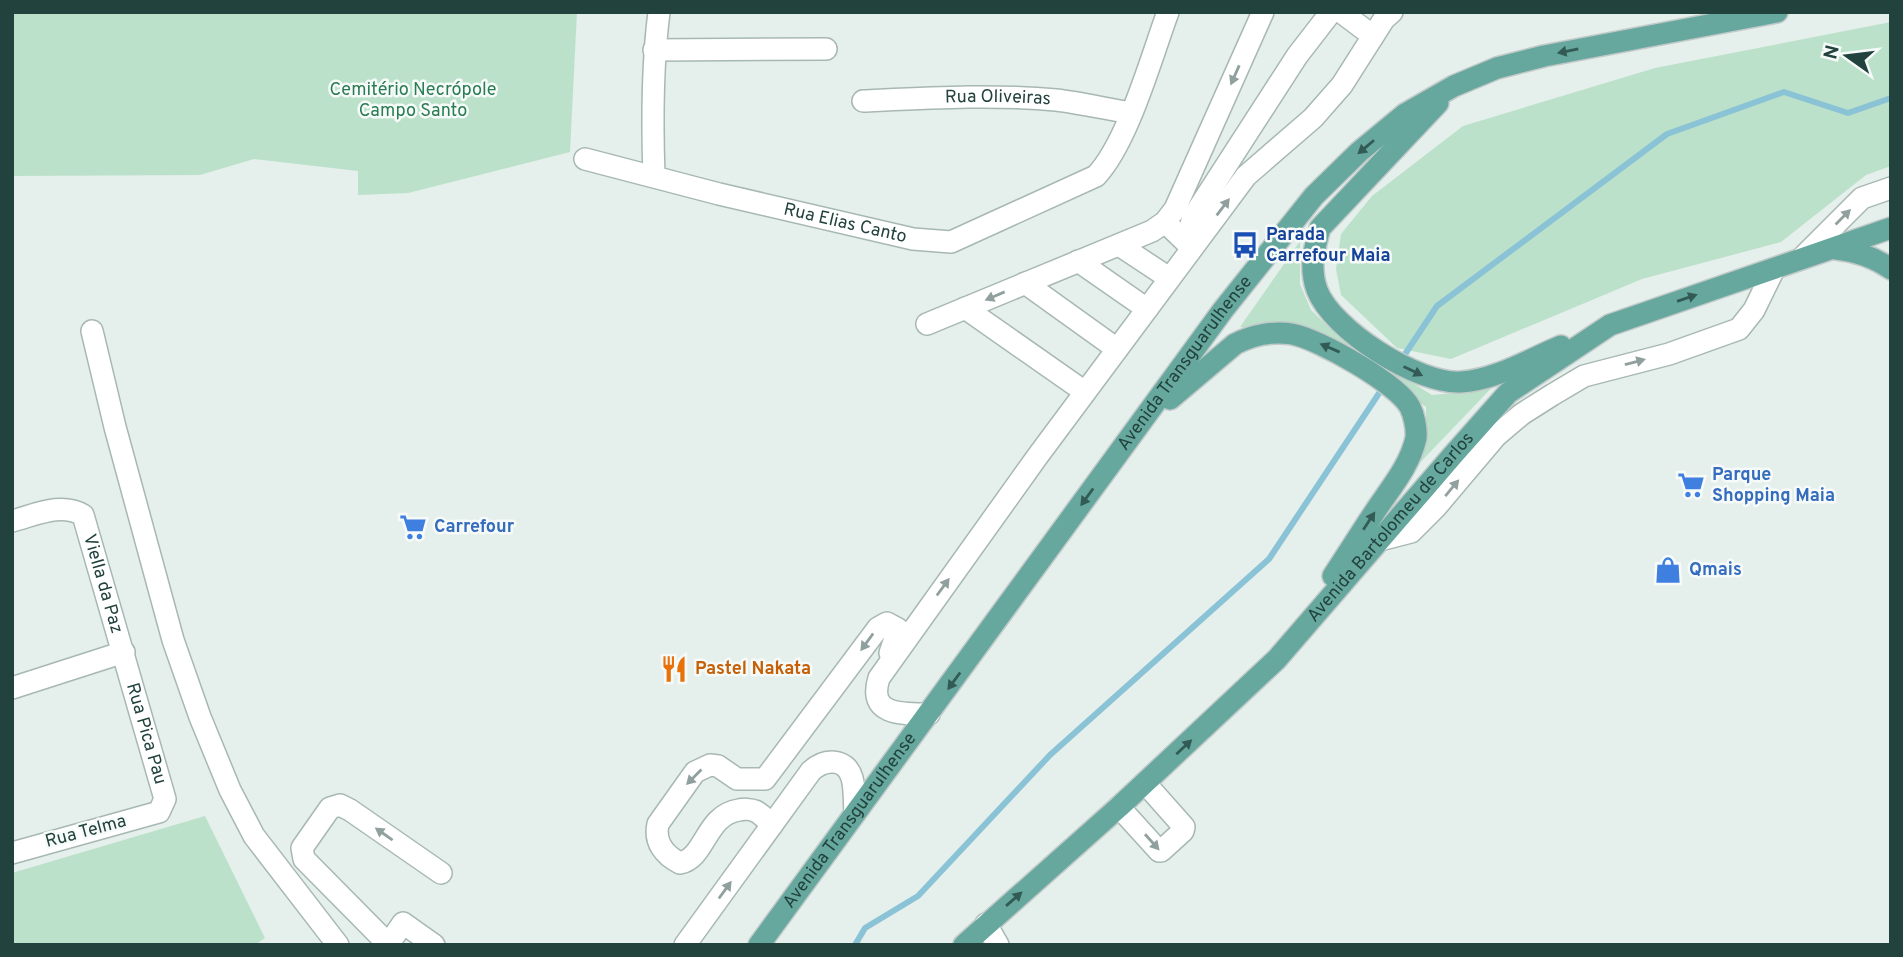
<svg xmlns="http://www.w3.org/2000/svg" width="1903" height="957" font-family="Overpass,sans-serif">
  <rect width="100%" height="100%" fill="#e5efeb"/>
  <path fill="#bce1ca" d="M12,12h565l-7,140 -162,41 -50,2v-24l-104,-12 -54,16 -188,1z
    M1891,22v144l-25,9 -85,67 -139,37 -191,80 -54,-11 -56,-53 -5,-26 5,-35 31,-38 91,-70 192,-58z
    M1300,241v43l11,26 28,27 93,58 32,-3 38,-15 -90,94 14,-31v-33l-90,-63 -31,-13 -65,-4z
    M205,816l60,122 -10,7h-243v-72z"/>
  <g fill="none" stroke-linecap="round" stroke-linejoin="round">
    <path stroke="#8ac2d6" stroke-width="6" d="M855,945l10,-17 53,-32 132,-141 219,-196 168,-253 230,-172 117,-42 64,21 43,-15"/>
    <defs>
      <g id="minor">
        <path d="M1341,12l32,24"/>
        <path d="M654,50l172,-1"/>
        <path id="s1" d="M863,101c64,-3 129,-7 193,-1 25,3 50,9 75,13"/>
        <path id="s2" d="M585,159l134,35 194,45 38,3 145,-66c32,-34 55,-118 72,-164"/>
        <path d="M654,176c-2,-55 -2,-109 5,-164"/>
        <path d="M1165,222l27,26 -1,-24 2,-7 104,-161 34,-44"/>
        <path d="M1119,245l50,33"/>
        <path d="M1802,258l60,-60 29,-10"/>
        <path d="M1078,261l69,48"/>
        <path d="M1025,283l92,66"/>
        <path d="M965,308l120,84"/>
        <path d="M927,324l225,-93 13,-9 10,-13 88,-197"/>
        <path d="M92,331l23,96 58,213 27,77 30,73 24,46 84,109"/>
        <path id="s3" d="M12,521c23,-6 49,-19 71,-6l82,284 -6,13 -147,41"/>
        <path d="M1380,540l31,-8 25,-25 60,-71 26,-22 30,-19 32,-19 85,-22 70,-25 15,-19 20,-41"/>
        <path d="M12,688l112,-36"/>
        <path d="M929,714c-26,0 -62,2 -50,-36l158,-221 209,-281 67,-58 29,-33 42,-66 8,-7"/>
        <path d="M1119,807l40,44h2l22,-20 1,-4 -39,-44"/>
        <path d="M772,825c-5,-4 -11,-12 -17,-14 -4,-2 -12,-2 -16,-1 -34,5 -33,48 -59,53 -16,-8 -26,-21 -22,-39l37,-52 15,-7 8,1 19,13h28l113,-151 9,-5 11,6 -8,24"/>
        <path d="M986,924l12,21"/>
        <path d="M388,944l-84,-85 -2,-11 28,-40 10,-3 10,5 91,63"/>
        <path d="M388,945l15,-22 31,22"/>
        <path d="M685,945l126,-174c13,-12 35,-14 41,7 3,10 2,24 3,35"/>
      </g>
      <g id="major">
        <path d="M1438,103l-118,125c-6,21 -11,40 -3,62 15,40 102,95 144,92 34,-2 69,-23 100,-36"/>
        <path d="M1836,249c20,2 38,8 55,20"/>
        <path d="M1170,399l65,-55c17,-9 38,-13 57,-10 27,5 106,50 118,73 4,8 7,22 6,31 -6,28 -27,52 -42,75 -14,21 -27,42 -41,63"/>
        <path id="s4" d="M759,945l464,-635 91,-114 45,-44 46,-38 49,-28 43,-18 47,-12 233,-44"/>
        <path id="s5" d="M964,945l155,-138 158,-148 176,-204 55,-62 102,-68 281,-97"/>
      </g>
    </defs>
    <use href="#minor" stroke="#a7b8b3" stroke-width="24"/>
    <use href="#major" stroke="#c1cac9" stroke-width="24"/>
    <use href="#minor" stroke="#fff" stroke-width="21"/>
    <use href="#major" stroke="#66a79e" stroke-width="21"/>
  </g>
  <defs><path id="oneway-solid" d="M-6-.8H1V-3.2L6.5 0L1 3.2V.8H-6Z" transform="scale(1.75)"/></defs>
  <g fill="#335b55">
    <use href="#oneway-solid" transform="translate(1568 51) rotate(169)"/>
    <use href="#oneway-solid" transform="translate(1366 147) rotate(140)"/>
    <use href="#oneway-solid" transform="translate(1687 298) rotate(-19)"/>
    <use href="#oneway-solid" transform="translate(1330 348) rotate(-157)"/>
    <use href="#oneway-solid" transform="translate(1413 371) rotate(26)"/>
    <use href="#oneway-solid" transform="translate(1087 497) rotate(126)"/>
    <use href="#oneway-solid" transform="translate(1369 521) rotate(-57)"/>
    <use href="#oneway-solid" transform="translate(954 681) rotate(126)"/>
    <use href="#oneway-solid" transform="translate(1184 747) rotate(-43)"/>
    <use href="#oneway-solid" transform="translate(1014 899) rotate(-41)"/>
  </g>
  <g fill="#90a09e">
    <use href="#oneway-solid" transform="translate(1235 75) rotate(114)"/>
    <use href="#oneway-solid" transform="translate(1223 207) rotate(-53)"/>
    <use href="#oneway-solid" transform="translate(1843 217) rotate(-45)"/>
    <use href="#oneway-solid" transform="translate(995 296) rotate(157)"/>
    <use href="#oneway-solid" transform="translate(1635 362) rotate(-15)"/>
    <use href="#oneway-solid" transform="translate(1452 488) rotate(-50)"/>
    <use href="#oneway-solid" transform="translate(943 587) rotate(-54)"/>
    <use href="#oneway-solid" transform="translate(867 642) rotate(126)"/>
    <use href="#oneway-solid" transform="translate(694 777) rotate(135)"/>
    <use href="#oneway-solid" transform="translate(384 834) rotate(-145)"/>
    <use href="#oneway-solid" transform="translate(1152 842) rotate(48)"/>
    <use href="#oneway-solid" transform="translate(725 890) rotate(-54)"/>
  </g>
  <defs>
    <symbol id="bus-bare" viewBox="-9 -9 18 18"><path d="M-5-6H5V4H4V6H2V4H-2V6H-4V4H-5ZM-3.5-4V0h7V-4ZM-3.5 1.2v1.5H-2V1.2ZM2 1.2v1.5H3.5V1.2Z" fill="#1a4fb4" stroke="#f6fbf9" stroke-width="2.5" paint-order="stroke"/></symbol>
    <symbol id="supermarket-bare" viewBox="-9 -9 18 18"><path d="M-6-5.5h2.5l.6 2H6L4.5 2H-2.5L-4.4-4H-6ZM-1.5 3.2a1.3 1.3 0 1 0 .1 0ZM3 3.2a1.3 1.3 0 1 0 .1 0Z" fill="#3f7fe0" stroke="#f6fbf9" stroke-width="2.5" paint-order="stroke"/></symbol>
    <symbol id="shop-bare" viewBox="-9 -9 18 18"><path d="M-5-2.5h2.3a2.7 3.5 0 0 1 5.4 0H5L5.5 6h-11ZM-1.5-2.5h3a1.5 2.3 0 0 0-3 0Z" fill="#3f7fe0" stroke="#f6fbf9" stroke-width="2.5" paint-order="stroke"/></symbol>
    <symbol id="restaurant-bare" viewBox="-9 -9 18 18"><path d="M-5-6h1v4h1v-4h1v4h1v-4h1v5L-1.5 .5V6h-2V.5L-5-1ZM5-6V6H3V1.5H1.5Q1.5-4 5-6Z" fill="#e8710a" stroke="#f6fbf9" stroke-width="2.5" paint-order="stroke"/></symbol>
  </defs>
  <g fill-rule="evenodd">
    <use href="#bus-bare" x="1226" y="226" width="38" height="38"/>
    <use href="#supermarket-bare" x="1672" y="466" width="38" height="38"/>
    <use href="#supermarket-bare" x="394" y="508" width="38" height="38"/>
    <use href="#shop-bare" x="1649" y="551" width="38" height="38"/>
    <use href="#restaurant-bare" x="655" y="650" width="38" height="38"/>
  </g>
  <g text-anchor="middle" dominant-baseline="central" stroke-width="5" stroke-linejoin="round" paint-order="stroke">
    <g font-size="18" fill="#297c53" stroke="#f6fbf9">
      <text x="413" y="90">Cemitério Necrópole<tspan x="413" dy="21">Campo Santo</tspan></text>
    </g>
    <g font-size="18" fill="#22423d" stroke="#f6fbf9">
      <text stroke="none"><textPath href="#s1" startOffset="135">Rua Oliveiras</textPath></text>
      <text stroke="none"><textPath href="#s2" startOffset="268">Rua Elias Canto</textPath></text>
      <text stroke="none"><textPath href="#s4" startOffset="721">Avenida Transguarulhense</textPath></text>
      <text stroke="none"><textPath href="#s5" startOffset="598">Avenida Bartolomeu de Carlos</textPath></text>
      <text stroke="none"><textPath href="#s3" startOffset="145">Viella da Paz</textPath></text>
      <text stroke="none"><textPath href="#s3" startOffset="301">Rua Pica Pau</textPath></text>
      <text stroke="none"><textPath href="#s4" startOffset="154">Avenida Transguarulhense</textPath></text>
      <text transform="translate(86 832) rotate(-15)">Rua Telma</text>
    </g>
    <g font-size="18" font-weight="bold" fill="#164399" stroke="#f6fbf9" text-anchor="start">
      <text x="1266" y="235">Parada<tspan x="1266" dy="21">Carrefour Maia</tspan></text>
    </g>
    <g font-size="18" font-weight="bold" fill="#366cbe" stroke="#f6fbf9" text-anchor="start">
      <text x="1712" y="475">Parque<tspan x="1712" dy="21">Shopping Maia</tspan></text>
      <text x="434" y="527">Carrefour</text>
      <text x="1689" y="570">Qmais</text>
    </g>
    <g font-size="18" font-weight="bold" fill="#c56008" stroke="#f6fbf9" text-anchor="start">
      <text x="695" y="669">Pastel Nakata</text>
    </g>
  </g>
  <rect width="1903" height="957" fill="none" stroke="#22423d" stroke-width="28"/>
  <g transform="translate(1847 56) rotate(284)" stroke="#f6fbf9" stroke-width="5" paint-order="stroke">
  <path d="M0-5L12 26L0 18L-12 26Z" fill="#22423d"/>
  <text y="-10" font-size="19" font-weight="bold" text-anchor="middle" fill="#22423d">N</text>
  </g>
</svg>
